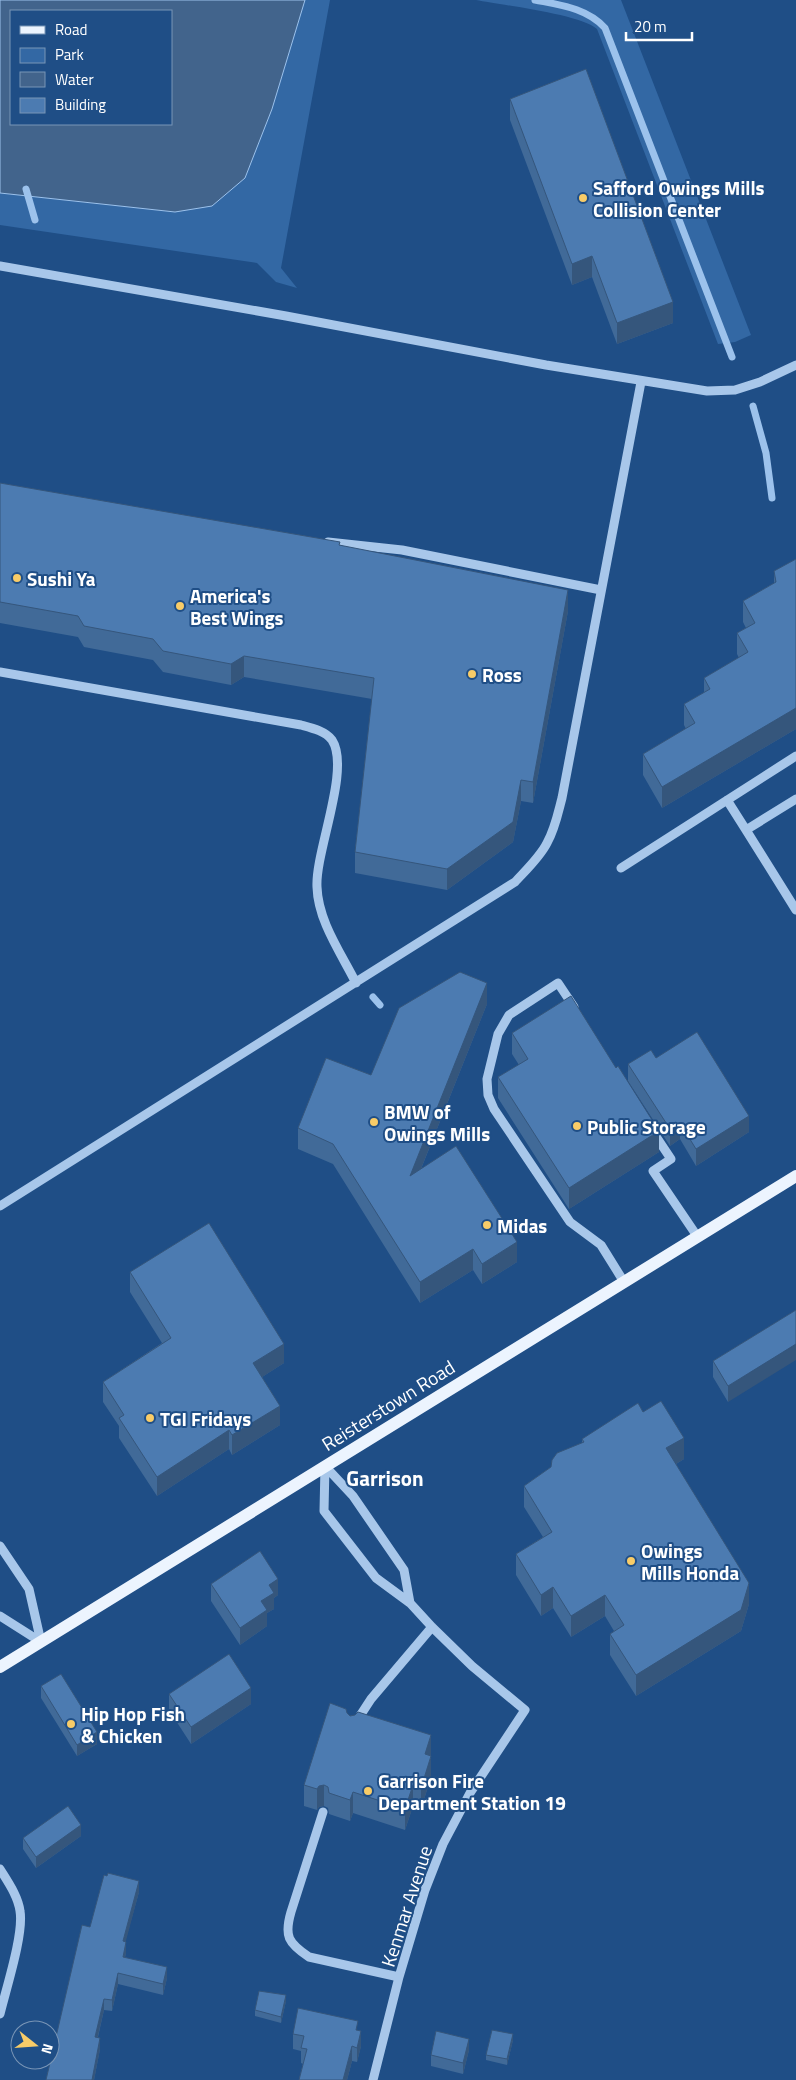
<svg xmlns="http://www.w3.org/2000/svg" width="796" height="2080" font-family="'Titillium Web',sans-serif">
  <rect width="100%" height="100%" fill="#1f4e86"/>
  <path fill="#3368a4" d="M305,0h25l-49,268 16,20 -21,-6 -19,-19 -257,-38v-32l175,19 129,-208z
    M476,0h145l130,335 -16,7 -17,2 -121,-315c-17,-15 -96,-24 -121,-29z"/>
  <path fill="#42648c" stroke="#9cc2ec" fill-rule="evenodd" d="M0,0h305l-33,109 -27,69 -33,28 -37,6 -175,-19zM11,11h160v113h-160z"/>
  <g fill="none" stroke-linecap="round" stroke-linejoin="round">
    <path stroke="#9cc2ec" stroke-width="7" d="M535,0c25,5 52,8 70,28l127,329
      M26,189l9,31
      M753,406l13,47 6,45
      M373,997l7,8"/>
    <path stroke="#a8c7ea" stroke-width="9" d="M0,266l286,50 260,49 161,26 28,-1 25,-8 36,-17
      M328,542l74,8 199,40
      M0,672l301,53c11,3 24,6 31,15 19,29 -17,112 -15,147 1,34 24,66 39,96
      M796,799l-50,31 50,80
      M727,800l19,30
      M621,868l175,-112
      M574,1007l-16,-24 -49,32 -11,19 -11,45 1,16 6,14 76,113 31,23 23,37
      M653,1132l18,27 -18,12 44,65
      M0,1206l515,-324c11,-12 25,-25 32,-39 8,-14 11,-30 15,-45l79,-416
      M325,1466l-1,45 52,67 34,25 22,24 40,39 53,44 -55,83 -27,51 -18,46 -26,87 -26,103
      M325,1466l28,30 51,74 6,33
      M0,1546l29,43 12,53
      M0,1616l41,26
      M356,1722l15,-23 61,-72
      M323,1812l-32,100c-7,24 -3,31 18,45l90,20
      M0,1869c8,13 18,27 20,42 4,23 -14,78 -20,103"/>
    <path stroke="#ecf4fe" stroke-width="12" d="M0,1667l796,-491"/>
  </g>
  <path fill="#416a98" d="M510,99l163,224 -56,21 -25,-67 -20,8 -62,-165z
    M0,483l340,62 228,66 -35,192 -12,-2 -8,41 -66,48 -92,-17v-21l17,-153 -128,-22 -13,8 -68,-13 -10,-12 -69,-13 -6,-10 -78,-14z
    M774,571l22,158 -134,79 -19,-33v-21l43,-25 -2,-4v-21l20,-11v-15l35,-20 -2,-4v-21l9,-5 -3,-6v-21l31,-18z
    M487,1004l-66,165 96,93 -35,22 -9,-14 -53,33 -87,-139 -35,-15v-21z
    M512,1033l147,119 -90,57 -71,-111v-21l21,-12 -7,-11z
    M656,1058l93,74 -53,34 -16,-27 -10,7 -42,-65v-17z
    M130,1272l154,91 -22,14 18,48 -48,30 -3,-6 -72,47 -38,-58v-12l-16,-24v-20l59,-39 -32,-51z
    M796,1310l-68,92 -15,-25v-16z
    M643,1412l41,47 -8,5 73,140 -8,27 -105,65 -26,-41v-21l4,-3 -9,-15 -34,21 -18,-29 -12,8 -25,-41v-21l27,-17 -19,-30v-21l27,-19 31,-24v-4z
    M211,1584l67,11 -4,3v11l-7,4v13l-27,19 -29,-44z
    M41,1686l56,58 -20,12 -36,-58z
    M169,1694l82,10 -60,40 -22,-34z
    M347,1713l3,3 81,19v42l-10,32 -8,-3 -8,24 -52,-17 -3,8 -21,-7 -1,-6 -4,-2 -5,1 -2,3 -13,-4v-21z
    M81,1836l-45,32 -13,-19v-11z
    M139,1892l-14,50 1,11 -1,4 42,21 -4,17 -45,-11 -6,27 -8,-1 -6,27 2,12 -6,31 -4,-153z
    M286,2001l-5,22 -26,-7v-6z
    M358,2030l3,16 -4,16 -5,-1 -5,19h-48l4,-16 -2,-1v-12l-8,-2v-15z
    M513,2040l-6,25 -21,-5v-5z
    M469,2050l-6,24 -32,-8v-11z"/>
  <path fill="#35567c" d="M592,256v21l-20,8v-21z
    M673,302v21l-56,21v-21z
    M568,590v21l-35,192v-21z
    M244,656v21l-13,8v-21z
    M796,708v21l-134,79v-21z
    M521,780v21l-8,41 -66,48v-21z
    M487,983v21l-77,192v-20z
    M749,1116v16l-53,34v-17z
    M680,1123v16l-10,7v-17z
    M659,1131v21l-90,57v-21z
    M517,1242v20l-35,22v-20z
    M473,1249v21l-53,33v-21z
    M284,1344v19l-31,20v-20z
    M796,1344v16l-68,42v-16z
    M280,1406v19l-48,30v-20z
    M229,1430v19l-72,47v-19z
    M684,1438v21l-18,11v-22z
    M278,1579v16l-4,3v11l-7,4v13l-27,19v-17l29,-43z
    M749,1583v21l-8,27 -105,65v-21z
    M553,1587v21l-12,8v-21z
    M605,1595v21l-34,21v-21z
    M251,1688v16l-60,40v-17z
    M97,1732v12l-20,12v-11z
    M431,1735v21l-6,-2z
    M431,1756v21l-10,32v-21z
    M324,1785v21l-5,1 -2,3v-21l2,-3z
    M413,1785v21l-8,24v-21z
    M353,1792v21l-3,8v-21z
    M81,1825v11l-45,32v-11z
    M139,1881v11l-16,60v-11z
    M126,1942v11l-3,15v-11z
    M167,1967v11l-4,17v-11z
    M118,1973v11l-6,27v-11z
    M286,1995v6l-5,22v-6z
    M104,1999v11l-9,38v-11z
    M361,2031v15l-4,16v-14z
    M513,2034v6l-6,25v-6z
    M100,2038v11l-6,31h-2z
    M469,2039v11l-6,24v-11z
    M352,2046v15l-5,19h-4z"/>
  <path fill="#4c7bb1" stroke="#35567c" d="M586,69l87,233 -56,21 -25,-67 -20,8 -62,-165z
    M0,483l340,59 -1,3 229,45 -35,192 -12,-2 -8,42 -66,47 -92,-17 19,-174 -130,-22 -13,8 -68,-13 -10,-12 -69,-13 -6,-10 -78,-14z
    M796,559v149l-134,79 -19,-33 52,-31 -11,-19 26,-15 -6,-11 44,-26 -11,-19 18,-10 -12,-22 33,-19 -2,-11z
    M460,972l27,11 -77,193 46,-30 61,96 -35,22 -9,-15 -53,33 -87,-138 -35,-16 28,-70 45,17 28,-67z
    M571,996l45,72 2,-2 41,65 -90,57 -71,-111 30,-18 -16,-26z
    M697,1032l52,84 -53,33 -16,-26 -10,6 -42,-65 23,-14 5,8z
    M209,1223l75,121 -31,19 27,43 -48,29 -3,-5 -72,47 -38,-59 5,-3 -21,-33 68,-44 -41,-66z
    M796,1310v34l-68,42 -15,-25z
    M661,1401l23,37 -18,10 83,135 -8,27 -105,65 -26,-41 14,-9 -19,-30 -34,21 -18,-29 -12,8 -25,-41 36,-22 -28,-46 27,-19 1,-7 5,-7 27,-11 -2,-3 56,-36 5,9z
    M260,1551l18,28 -9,6 5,8 -13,8 6,9 -27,18 -29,-44z
    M229,1654l22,34 -60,39 -22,-33z
    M61,1674l36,58 -20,13 -36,-59z
    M330,1703l16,6 1,4 3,3 5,-1 3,-3 73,23 -6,19 6,2 -10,32 -8,-3 -8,24 -52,-17 -3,8 -21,-7 -1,-6 -4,-2 -5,1 -2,3 -13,-4z
    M68,1806l13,19 -45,32 -13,-19z
    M108,1873l31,8 -16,60 3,1 -3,15 44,10 -4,17 -45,-11 -6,27 -8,-1 -9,38 5,1 -8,42h-46l36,-155 8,2 14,-52 3,1z
    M259,1991l27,4 -5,22 -26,-7z
    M298,2008l60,13 -2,9 5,1 -4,17 -5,-2 -9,34h-44l8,-31 -6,-1 3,-12 -11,-2z
    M492,2030l21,4 -6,25 -21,-4z
    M436,2031l33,8 -6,24 -32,-8z"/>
  <g fill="#f8cc68" stroke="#1f4e86" stroke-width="2">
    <circle cx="583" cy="198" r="5"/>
    <circle cx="17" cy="578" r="5"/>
    <circle cx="180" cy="606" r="5"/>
    <circle cx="472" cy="674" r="5"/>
    <circle cx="374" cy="1122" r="5"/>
    <circle cx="577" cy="1126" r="5"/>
    <circle cx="487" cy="1225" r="5"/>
    <circle cx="150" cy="1418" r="5"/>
    <circle cx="631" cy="1561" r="5"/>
    <circle cx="71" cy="1724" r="5"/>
    <circle cx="368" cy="1791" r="5"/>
  </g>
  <g text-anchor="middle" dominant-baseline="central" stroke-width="4" stroke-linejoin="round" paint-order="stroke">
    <g font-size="19" font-weight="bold" fill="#fff" stroke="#1f4e86" text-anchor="start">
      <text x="593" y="187">Safford Owings Mills<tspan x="593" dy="22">Collision Center</tspan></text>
      <text x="27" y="578">Sushi Ya</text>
      <text x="190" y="595">America's<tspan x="190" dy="22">Best Wings</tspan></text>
      <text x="482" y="674">Ross</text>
      <text x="384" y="1111">BMW of<tspan x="384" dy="22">Owings Mills</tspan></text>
      <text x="587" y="1126">Public Storage</text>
      <text x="497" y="1225">Midas</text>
      <text x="160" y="1418">TGI Fridays</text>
      <text x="641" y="1550">Owings<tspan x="641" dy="22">Mills Honda</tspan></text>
      <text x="81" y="1713">Hip Hop Fish<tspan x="81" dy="22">&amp; Chicken</tspan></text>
      <text x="378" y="1780">Garrison Fire<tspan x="378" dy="22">Department Station 19</tspan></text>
    </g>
    <g font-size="19" fill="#fff" stroke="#1f4e86">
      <text transform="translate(388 1405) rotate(-32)">Reisterstown Road</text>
      <text transform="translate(406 1906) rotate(-72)">Kenmar Avenue</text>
    </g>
    <g font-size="21" font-weight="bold" fill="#fff" stroke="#1f4e86">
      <text x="385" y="1478">Garrison</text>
    </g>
  </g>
  <rect x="10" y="10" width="162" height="115" fill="#1f4e86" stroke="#7995b6"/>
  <rect x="20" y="26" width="25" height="8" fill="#ecf4fe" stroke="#7995b6"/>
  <text x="55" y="35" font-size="15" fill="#ffffff">Road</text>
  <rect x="20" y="48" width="25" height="15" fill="#3368a4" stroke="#7995b6"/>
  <text x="55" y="60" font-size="15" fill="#ffffff">Park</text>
  <rect x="20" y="72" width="25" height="15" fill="#42648c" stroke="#7995b6"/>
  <text x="55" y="85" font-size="15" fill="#ffffff">Water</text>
  <rect x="20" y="98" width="25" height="15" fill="#4c7bb1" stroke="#7995b6"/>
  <text x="55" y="110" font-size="15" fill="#ffffff">Building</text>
  <g transform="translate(35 2045) rotate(107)"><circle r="24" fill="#1f4e86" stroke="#7995b6"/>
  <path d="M0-4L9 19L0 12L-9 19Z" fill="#f8cc68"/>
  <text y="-8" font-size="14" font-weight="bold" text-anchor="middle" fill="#ffffff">N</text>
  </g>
  <path d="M626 32v8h66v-8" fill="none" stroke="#ffffff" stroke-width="2.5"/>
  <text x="634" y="32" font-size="15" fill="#ffffff" stroke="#1f4e86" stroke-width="4" paint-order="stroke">20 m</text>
</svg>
